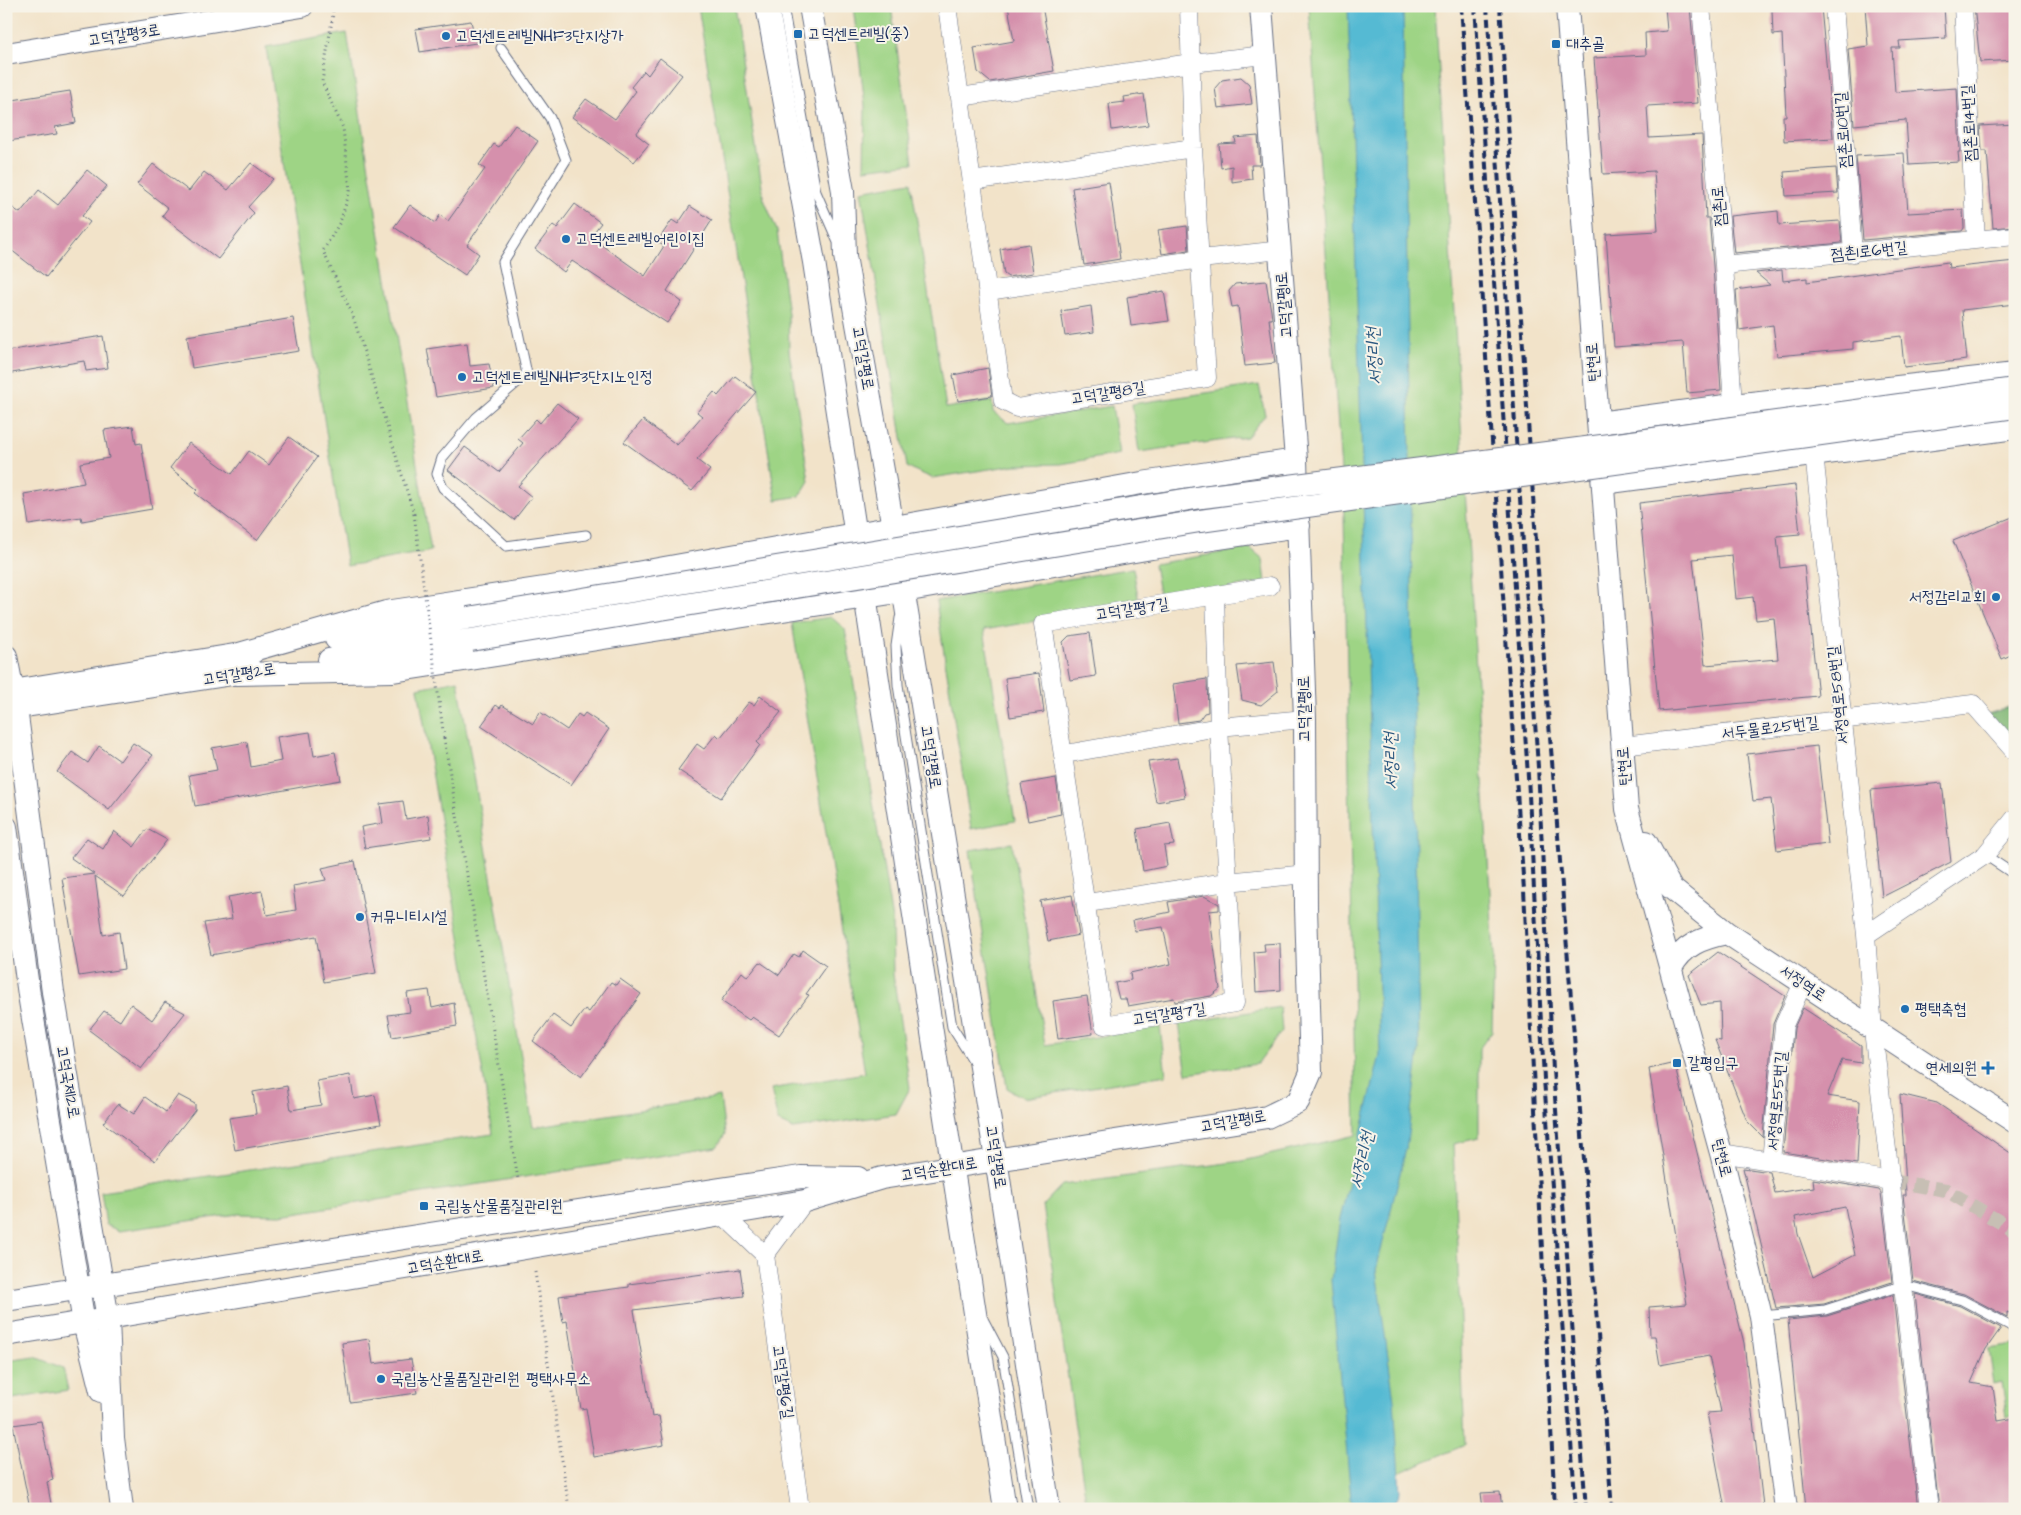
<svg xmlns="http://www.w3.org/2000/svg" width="2021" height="1515" font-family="'Architects Daughter','Poor Story',sans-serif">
  <rect width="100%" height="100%" fill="#f7f3e8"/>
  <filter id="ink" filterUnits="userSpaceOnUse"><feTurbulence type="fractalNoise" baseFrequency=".02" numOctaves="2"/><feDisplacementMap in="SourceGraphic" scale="10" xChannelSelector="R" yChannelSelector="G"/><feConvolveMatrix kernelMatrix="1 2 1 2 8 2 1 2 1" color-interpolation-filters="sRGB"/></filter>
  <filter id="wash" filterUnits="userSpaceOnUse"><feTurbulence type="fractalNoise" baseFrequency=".0096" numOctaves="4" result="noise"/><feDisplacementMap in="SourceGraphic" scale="20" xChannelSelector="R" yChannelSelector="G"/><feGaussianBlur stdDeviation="1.12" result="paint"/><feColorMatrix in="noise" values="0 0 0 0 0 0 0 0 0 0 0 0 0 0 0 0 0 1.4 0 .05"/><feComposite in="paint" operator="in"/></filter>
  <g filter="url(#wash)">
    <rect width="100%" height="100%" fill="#f2e3c9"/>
    <path fill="#9ed485" stroke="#5c8272" d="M698,6h36l30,193 13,32 11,83 1,37 20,130 -9,15 -24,4z
      M853,6h38l22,157 -49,6 1,-63z
      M1309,6h126l59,951 -2,74 -13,18v89l-26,6 12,301 -100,42 2,22h-280l-44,-304 19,-20 180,-24 114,-26 -12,-620z
      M347,33l84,518 -84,15 -81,-519z
      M911,182l35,226 46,-7 1,11 15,11 104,-17 8,48 -59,10 -46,1 -83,13 -25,-11 -46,-276z
      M1259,385l6,30 -18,22 -108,15 -7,-48z
      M1250,548l13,11 3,23 -106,18 -6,-36z
      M1133,568l6,35 -155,27 31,191 -44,8 -35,-228z
      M831,617l14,12 47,291 1,54 17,114 -14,26 -103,15 -15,-7 -7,-33 94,-16 -73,-450z
      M458,680l75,447 187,-30 5,37 -8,13 -436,68 -43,-1 -119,17 -13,-6 -5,-33 392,-58 -75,-446z
      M1012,843l33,202 115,-18 6,48 -142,23 -17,-10 -37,-238z
      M1280,1007l2,24 -25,33 -70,10 -8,-50z
      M2015,1345v71l-8,1 -5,-35 -8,2 -5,-35z
      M35,1357l28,11 5,22 -62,10v-39z"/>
    <path fill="#7eb672" stroke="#4c7268" d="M2015,705v40l-27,-31z"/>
    <path fill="#55bad3" stroke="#387498" d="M1348,6h55l16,1044 -13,99 -30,121 18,130 6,93 -8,16h-40l-21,-229 9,-61 40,-164z"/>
    <g id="blocks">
      <path fill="#d590ac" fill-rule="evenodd" d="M1008,6h34l12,65 -64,11 -12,-10 -4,-24 40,-7z
        M1665,6h25l8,97 -51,3 2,32 53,-3 4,83h3l4,48 8,124 -34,3 -4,-51 -69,5 -8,-113 52,-3 -4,-60 -51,3 -9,-116 52,-3 -1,-22 22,-2z
        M1865,6h79l2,32 -47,3 1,7h-8l3,44 62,-4 3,64h-2l1,10 -50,3 -3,-45 -52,5 -6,-76 20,-3z
        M1974,6h41v54l-35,2z
        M1821,7l12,131 -49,3 -1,-25h3l-4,-82 -9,1 -1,-25z
        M471,21l5,22 -56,9 -4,-23z
        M660,58l22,17 -46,59 13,10 -15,18 -62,-45 14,-18 29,20 21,-28 -5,-4 13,-16 4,4z
        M1241,77l8,7 3,20 -34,4 -3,-20 7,-8z
        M70,91l6,32 -21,4 2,7 -49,7 -2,-40z
        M1144,94l4,31 -36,5 -3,-26 16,-2 -1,-5z
        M2015,124v102l-22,2 -6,-77h-5l-2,-25z
        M515,125l23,16 -71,104 12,9 -14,21 -71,-48 16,-22 25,18 5,-8 8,6 37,-52 -6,-4 15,-21 5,3z
        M1258,136l2,29h-9l1,14 -20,3v-16l-11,2 -2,-24 17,-1 -1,-5z
        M1904,153l4,60 55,-3 1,18 -2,3 -99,9 -7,-84z
        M251,163l22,16 -25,28 6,6 -36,46 -56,-43 6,-8 -31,-24 16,-20 36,27 15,-19 24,18z
        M1836,168l2,25 -52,3 -2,-24z
        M87,170l20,16 -25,30 8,6 -44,55 -40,-31v-43l14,10 19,-23 19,15z
        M1109,182l11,77 -36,6 -12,-77z
        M575,204l26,19 -11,14 55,39 19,-30 -7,-4 15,-22 6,4 12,-18 22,14 -45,71 15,11 -15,21 -95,-62 -8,11 -29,-23 18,-24 4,3z
        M1778,211l1,14 61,-4 2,22 -108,10 -4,-37z
        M1187,226l2,24 -27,4 -4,-24z
        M1029,244l4,29 -25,4 -4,-3 -4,-25z
        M2015,261v43l-53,6 5,50 -63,7 -3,-31 -48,6v7l-76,7 -4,-31 -34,5 -3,-40 34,-5 -14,-12 26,-3 1,11 24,-3v4l141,-20 1,6z
        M1266,281l5,30 1,8h-3l6,44 -30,3 -7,-60 -6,1 -3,-16 6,-7z
        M1164,291l5,30 -38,5 -4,-29z
        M1091,306l3,26 -29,4 -4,-25z
        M293,318l6,33 -107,17 -5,-32z
        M103,336l5,32 -22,3 -2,-10 -78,13v-23z
        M467,343l3,23 19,-2 5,24 -58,9 -9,-48z
        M988,368l4,28 -34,5 -5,-26z
        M735,376l21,16 -59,68 13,10 -18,21 -68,-49 19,-22 34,25 25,-29 -5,-4 17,-20 4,4z
        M557,403l21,16 -60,67 14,11 -18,23 -66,-50 17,-23 34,25 24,-29 -5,-4 18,-20 4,4z
        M133,426l3,18 5,-1 11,66 -70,12 -1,-4 -52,8 -5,-31 60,-11 -4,-20 29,-5 -5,-28z
        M289,437l28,20 -60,83 -62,-47 3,-3 -28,-22 19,-25 43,31 17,-23 20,14z
        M1795,485l5,49 -23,2 3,32 24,-3 14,131 -159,15 -20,-208zM1732,555l4,44 17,-2 3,23 18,-2 4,41 -73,6 -12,-106z
        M2015,516v137l-13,6 -49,-118z
        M1090,633l6,43 -26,4 -7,-38 6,-6z
        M1274,662l4,29 -17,14 -19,-5 -5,-34z
        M1039,673l5,39 -34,5 -5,-39z
        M1207,679l1,33 -4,1 -5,7 -21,3 -5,-39z
        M760,696l21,16 -24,30 3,3 -39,53 -43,-28 19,-26 7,5 12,-15 4,4 29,-36 5,3z
        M496,705l4,3 2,-3 31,19 7,-12 27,18 11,-16 4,3 3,-4 24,16 -38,56 -90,-59z
        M310,732l4,24 21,-4 6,28 -146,26 -6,-31 28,-5 -5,-22 35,-6 4,25 30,-6 -4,-24z
        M133,743l20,12 -44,55 -52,-38 15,-20 16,11 11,-17 21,15z
        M1817,746l11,98 -51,6 -6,-51 -18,2 -6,-47z
        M1177,758l8,39 -29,5 -8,-40z
        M1056,778l5,36 -33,7 -7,-37z
        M1942,783l9,79 -69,35 -11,-107z
        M403,801l3,18 22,-4 3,23 -66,10 -4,-21 22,-4 -3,-19z
        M1170,823l4,22 -10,1 3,20 -24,5 -6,-42z
        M147,829l20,11 -43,56 -29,-20 8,59 16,-3 5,37 -45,7 -17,-98 32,-4 -23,-16 16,-20 16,11 11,-18 20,16z
        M355,861l21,112 -52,9 -8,-46 -105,19 -7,-32 28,-4 -4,-22 34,-6 5,24 29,-5 -3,-24 33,-6 -4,-12z
        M1072,895l7,40 -31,6 -8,-40z
        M1204,896l15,8v6l-10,1 11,78 -9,7 -36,6 -1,-4 -46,8 -2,-7h-7l-4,-16 16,-3 -1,-7 41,-9 -8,-37 -28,4 -2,-11 37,-8 -2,-10z
        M1280,943l1,47 -25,2 -2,-40 11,-1 -1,-7z
        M803,950l23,16 -20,28 3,1 -30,40 -27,-18 -3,3 -28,-19 21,-29 6,5 12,-15 19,13 15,-21 5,3z
        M1718,952l67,44 -12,28 -10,113 -16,-16 -32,-81 6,1 -1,-38 -19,2 -12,-30z
        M620,979l21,15 -60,83 -48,-36 20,-26 18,13 14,-19 4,3 22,-30 5,3z
        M429,990l3,18 22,-5 3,23 -65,11 -4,-22 22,-3 -3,-19z
        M1087,996l6,38 -35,5 -5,-38z
        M165,1002l20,11 -44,56 -52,-39 15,-19 16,10 11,-17 21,16z
        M1803,1008l58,38v17l-19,-3 -15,36 33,5 -3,63 -74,-12 11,-124z
        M1675,1063l69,280 19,163 -38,3 -18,-96 14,-1 -12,-56 -49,9 -5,-29h-5l-1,-29 38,-3 -38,-235z
        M350,1075l4,24 21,-4 6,29 -146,26 -6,-32 27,-4 -3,-22 34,-6 4,24 30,-5 -4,-24z
        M1900,1094l37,9 78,53v159l-8,-3v5l-43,-23 -51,-13 -10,-86h3l-1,-26z
        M178,1095l17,9v6l-40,51 -52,-38 15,-19 16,10 11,-17 21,15z
        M1743,1168l27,4 5,21 39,-6 -1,-8 66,11 2,3 11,89 -68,22 -48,4zM1845,1207l10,48 -42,22 -15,-43 -3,-17z
        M740,1269l4,27 -110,14 18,107 7,-1 5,29 -70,12 -8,-49 -5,1 -14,-88 -4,1 -4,-26 70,-9v-3z
        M1915,1294l45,12 41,22 -15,21 -15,34 22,4 5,34 17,-3v91h-76z
        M1893,1295l25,214h-112l-18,-189 39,-4z
        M369,1339l4,25 38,-5 6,34 -67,9 -8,-59z
        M41,1421l12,59 -6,2 5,27h-22l-17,-84z
        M1500,1492l2,17h-19l-2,-16z"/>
    </g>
  </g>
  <g filter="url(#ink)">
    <use href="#blocks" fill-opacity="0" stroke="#666e83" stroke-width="1"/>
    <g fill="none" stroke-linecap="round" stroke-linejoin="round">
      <path stroke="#c7bfb4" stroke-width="14" stroke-dasharray="14 7" stroke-linecap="butt" d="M1892,1181l54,9 69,41"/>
      <defs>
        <path id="service" d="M783,6l33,186 21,48
          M501,48l49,70 16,42 -63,102 24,112 -51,44 -34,40 -5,16 6,14 63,58 80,-11
          M900,618l-4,28 2,39 54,342 21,33
          M1985,855l30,20
          M1761,1316l64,-6 79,-25 58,15 49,26 4,5
          M983,1319l20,38 25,152"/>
        <path id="minor" d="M947,6l56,395 14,7 190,-30 -14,-230 -4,-142
          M1701,6l23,259 9,140
          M1834,6l19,247
          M1963,6l13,234
          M960,97l231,-34 74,-8
          M972,181l221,-33
          M1724,265l291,-29
          M988,291l213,-32 79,-9
          M1814,454l52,481 7,95 56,479
          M1215,596l4,131 16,276 -131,22 -61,-401 227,-38
          M1623,746l350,-42 42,48
          M1065,754l154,-27 86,-8
          M1087,903l140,-21 79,-8
          M1866,935l119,-80 30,-37
          M1803,983l-19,42 -13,136 121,20
          M1721,1153l50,8
          M723,1215l42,40
          M765,1255l35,254
          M765,1255l40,-54"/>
        <path id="tertiary" d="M767,6l47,256 191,1247
          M810,6l33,185 2,65 48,271 103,632 53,350
          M1567,6l60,803 94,344 40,163 25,193
          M6,54l296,-48
          M1598,423l135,-18 282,-31
          M1603,483l412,-55
          M336,639l132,-21
          M239,654l147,-42 211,-32 545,-97 154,-23
          M6,656l10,52 37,284 55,327 5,119 9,71
          M329,660l142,-20
          M237,674l156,-3 511,-80 248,-43 147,-22
          M6,692l247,-40
          M6,709l246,-38
          M6,827l23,168 55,328 17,68
          M1646,842l25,46 56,45 288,189
          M1671,968c12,-23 31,-30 56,-35
          M6,1300l714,-111 81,-12 57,1
          M6,1335l799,-134 77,-23 385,-61 31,-15 13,-30 -5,-165 -1,-188 -9,-259 -35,-454"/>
      </defs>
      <use href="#service" stroke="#666e83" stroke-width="11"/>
      <use href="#minor" stroke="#666e83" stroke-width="19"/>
      <use href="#tertiary" stroke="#666e83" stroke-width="24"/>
      <path stroke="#666e83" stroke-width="3" stroke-dasharray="1 4" stroke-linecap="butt" d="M333,6v8l-11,68 21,46 7,63 -10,31 -17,29 30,65 61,198
        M444,738l74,441
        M535,1272l34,237"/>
      <use href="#service" stroke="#fff" stroke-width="9"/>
      <use href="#minor" stroke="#fff" stroke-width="18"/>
      <use href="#tertiary" stroke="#fff" stroke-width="22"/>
      <path stroke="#1b2f5e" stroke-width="4" stroke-dasharray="8 4" stroke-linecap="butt" d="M1461,6l63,884 31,619
        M1475,6l53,770 16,303 32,430
        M1487,6l51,761 15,303 33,439
        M1500,6l45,668 67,835"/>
      <defs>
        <path id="tertiary-bridge" d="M468,618l734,-121 423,-54 390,-54
          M471,640l729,-119 815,-114"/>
      </defs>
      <use href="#tertiary-bridge" stroke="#666e83" stroke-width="24" stroke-linecap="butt"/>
      <path stroke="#666e83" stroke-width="3" stroke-dasharray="1 4" stroke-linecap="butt" d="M414,514l30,224"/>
      <use href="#tertiary-bridge" stroke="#fff" stroke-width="22"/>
    </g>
  </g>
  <g fill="#1f6fb2" stroke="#f7f3e8" stroke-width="2">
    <rect x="793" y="29" width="10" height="10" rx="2.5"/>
    <circle cx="446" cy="36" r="5"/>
    <rect x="1551" y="39" width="10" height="10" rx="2.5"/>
    <circle cx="566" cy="239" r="5"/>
    <circle cx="462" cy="377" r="5"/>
    <circle cx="1996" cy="597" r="5"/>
    <circle cx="360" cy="917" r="5"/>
    <circle cx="1905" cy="1009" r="5"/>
    <rect x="1672" y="1058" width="10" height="10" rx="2.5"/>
    <path d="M1985.5 1060.5h5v5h5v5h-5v5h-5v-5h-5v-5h5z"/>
    <rect x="419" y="1201" width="10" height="10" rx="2.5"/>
    <circle cx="381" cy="1379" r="5"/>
  </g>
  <g text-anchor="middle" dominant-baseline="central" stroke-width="4" stroke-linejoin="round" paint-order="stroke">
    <g font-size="16" fill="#1b2f5e" stroke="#f7f3e8" text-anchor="start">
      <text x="808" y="34">고덕센트레빌(중)</text>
      <text x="456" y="36">고덕센트레빌NHF3단지상가</text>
      <text x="1566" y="44">대추골</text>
      <text x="576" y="239">고덕센트레빌어린이집</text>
      <text x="472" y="377">고덕센트레빌NHF3단지노인정</text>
      <text x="1986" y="597" text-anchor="end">서정감리교회</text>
      <text x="370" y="917">커뮤니티시설</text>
      <text x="1915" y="1009">평택축협</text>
      <text x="1687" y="1063">갈평입구</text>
      <text x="1977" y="1068" text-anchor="end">연세의원</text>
      <text x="434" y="1206">국립농산물품질관리원</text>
      <text x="391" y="1379">국립농산물품질관리원 평택사무소</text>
    </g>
    <g font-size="16" fill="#1b2f5e" stroke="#f7f3e8">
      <text transform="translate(124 35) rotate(-9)">고덕갈평3로</text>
      <text transform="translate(1969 123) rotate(-93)">점촌로14번길</text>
      <text transform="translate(1843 130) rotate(-94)">점촌로10번길</text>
      <text transform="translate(1719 206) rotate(-95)">점촌1로</text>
      <text transform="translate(1869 251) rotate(-6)">점촌1로6번길</text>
      <text transform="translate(1284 305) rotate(-95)">고덕갈평1로</text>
      <text transform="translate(863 358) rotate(80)">고덕갈평로</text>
      <text transform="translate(1593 362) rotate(-94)">탄현로</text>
      <text transform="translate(1108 393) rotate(-9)">고덕갈평8길</text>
      <text transform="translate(1132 609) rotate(-9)">고덕갈평7길</text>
      <text transform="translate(239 674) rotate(-9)">고덕갈평2로</text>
      <text transform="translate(1838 695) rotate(-96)">서정역로58번길</text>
      <text transform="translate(1304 709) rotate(-91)">고덕갈평1로</text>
      <text transform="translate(1770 728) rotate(-7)">서두물로25번길</text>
      <text transform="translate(931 757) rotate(81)">고덕갈평로</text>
      <text transform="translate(1624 766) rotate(-94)">탄현로</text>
      <text transform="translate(1803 983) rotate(34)">서정역로</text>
      <text transform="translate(1169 1014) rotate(-9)">고덕갈평7길</text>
      <text transform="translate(68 1082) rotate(80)">고덕국제2로</text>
      <text transform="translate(1777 1101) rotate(-85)">서정역로55번길</text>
      <text transform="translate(1233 1121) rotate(-10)">고덕갈평1로</text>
      <text transform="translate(996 1157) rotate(81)">고덕갈평로</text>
      <text transform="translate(1722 1158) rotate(76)">탄현로</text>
      <text transform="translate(939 1169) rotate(-10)">고덕순환대로</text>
      <text transform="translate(445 1262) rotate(-10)">고덕순환대로</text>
      <text transform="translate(783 1382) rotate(82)">고덕갈평6길</text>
    </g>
    <g font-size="18" font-style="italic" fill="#2c5981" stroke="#f7f3e8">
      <text transform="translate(1374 356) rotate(-93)">서정리천</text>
      <text transform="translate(1391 761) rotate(-91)">서정리천</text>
      <text transform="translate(1362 1160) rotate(-78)">서정리천</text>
    </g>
  </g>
  <rect width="2021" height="1515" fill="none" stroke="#f7f3e8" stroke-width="25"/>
</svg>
